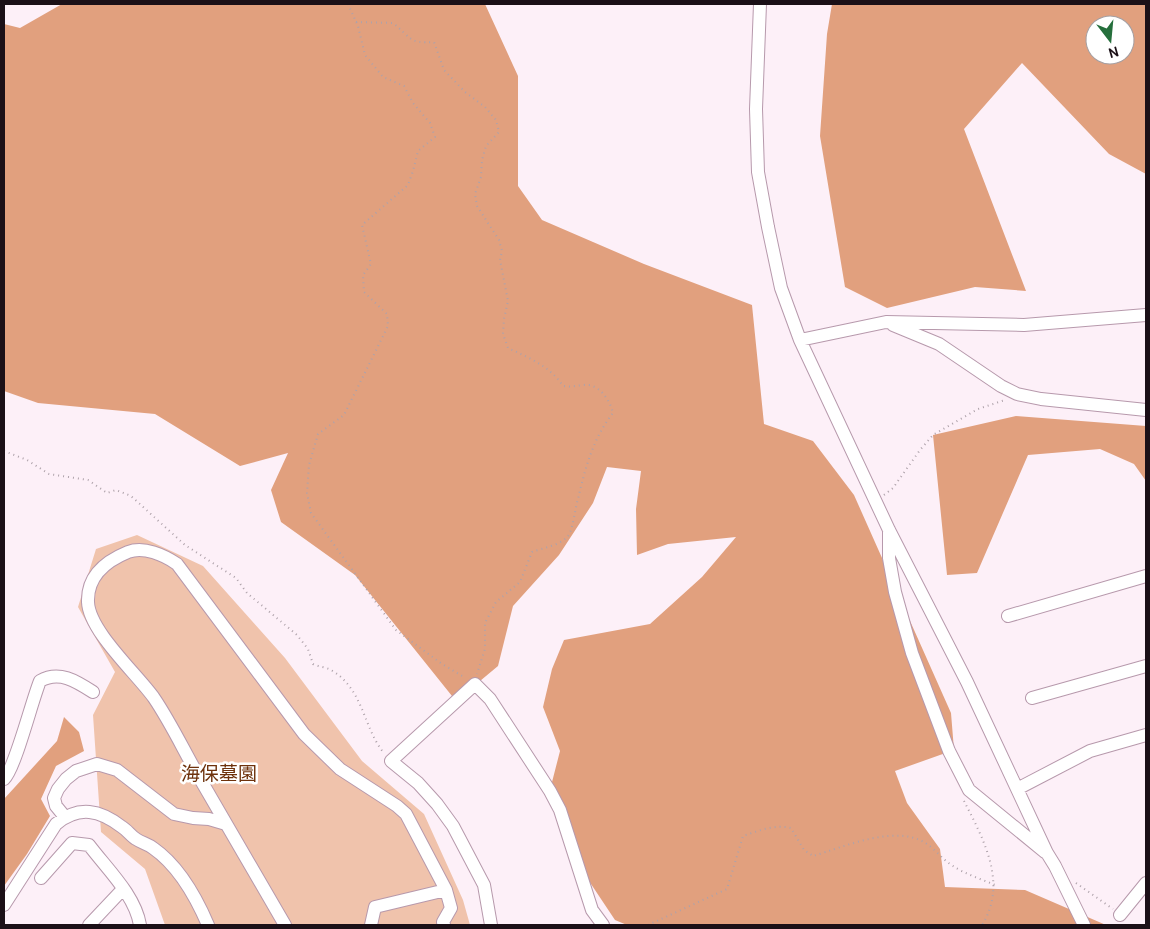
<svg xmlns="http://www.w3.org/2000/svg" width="1150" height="929" font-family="Cabin,'Noto Sans JP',sans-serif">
  <rect width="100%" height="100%" fill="#fdf0f8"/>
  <path fill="#f0c3ac" d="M137,535l66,31 82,92 77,103 62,53 39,86 7,25h-305l-20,-56 -44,-37 -8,-117 22,-43 -37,-65 18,-58z"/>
  <path fill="#e1a07e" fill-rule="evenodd" d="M62,4h423l33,72v110l24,34 102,44 108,41 12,119 49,17 41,54 97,218 3,37 -59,21 12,32 33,46 5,38 80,3 81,35h-479l-12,-5 -26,-39 -38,-95 9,-35 -17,-44 9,-38 12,-29 86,-16 52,-47 34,-40 -68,7 -31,11 -1,-46 5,-38 -34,-4 -14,36 -34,52 -46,51 -15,60 -42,35 -101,-126 -74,-53 -10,-32 17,-37 -48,13 -85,-52 -117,-11 -34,-12v-367l16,4z
    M832,4h314v170l-37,-20 -87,-91 -58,66 62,162 -51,-4 -88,21 -42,-21 -25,-151 7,-102zM1095,25h30v30h-30z
    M1016,416l130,10v55l-12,-17 -34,-15 -72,6 -51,118 -30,2 -14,-140z
    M64,717l15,15 5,19 -28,15 -15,33 9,17 -23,38 -23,32v-87l53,-58z"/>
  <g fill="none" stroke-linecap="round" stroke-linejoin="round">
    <defs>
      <path id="minor" d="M760,4l-4,105 2,63 10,55 13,61 19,52 89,190 78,152 80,171 8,13 29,59
        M893,325l46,19 62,42 16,8 24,5 105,11
        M800,340l86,-18 138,3 122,-10
        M889,532v26l6,34 17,61 37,98 20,39 76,62
        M1008,616l138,-40
        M1032,698l114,-32
        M4,779c11,-10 28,-79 36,-98 19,-11 36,0 53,11
        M1017,789l73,-38 56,-16
        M65,817l-9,-11 -2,-8 4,-9 8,-10 10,-8 21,-7 20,6 57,44 19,4 16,1 17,5
        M41,878l31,-35 17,2c18,24 46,50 51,80
        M4,905l52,-81c23,-19 44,-14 66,3 5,3 9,9 14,12 6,4 12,5 17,9 26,18 43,49 55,77
        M1120,915l26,-32
        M89,925l34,-36
        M285,925c-28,-49 -57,-98 -86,-148 -15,-26 -28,-54 -45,-79 -17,-24 -65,-67 -66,-96 -1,-26 18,-41 40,-50 16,-6 36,3 49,12l127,170 36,35 57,37 9,8 40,76 5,18 -8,14 1,3
        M371,925l4,-18 71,-17
        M491,925l-7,-40 -31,-59 -16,-22 -19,-21 -27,-22 84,-77 15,15 60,92 10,19 32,100 11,15"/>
    </defs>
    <use href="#minor" stroke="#b799ac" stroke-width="14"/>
    <path stroke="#aea2aa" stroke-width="2" stroke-dasharray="1 4" stroke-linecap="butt" d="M348,4l10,22 7,29 18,22 21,9 9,17 17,20 5,14 -17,14 -5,20 -5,14 -46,40 9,39 -8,11 1,17 23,22 1,12 -44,89 -26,19 -9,31 -2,28 4,20 85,117 46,34 22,13
      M356,22l37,1c18,14 15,21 41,19l10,28 21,22 20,15 11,13 3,12 -13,14 -4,14 -1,17 -6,17 2,12 22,34 3,11 -2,9 8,41 -4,18 -1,15 5,14c21,10 42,18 55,38 8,1 12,0 20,-1 16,-2 27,15 30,28 -20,25 -28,56 -35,86 -3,9 -5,31 -10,37 -7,9 -25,12 -36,16l-12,30 -24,20 -11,21v26l-8,25
      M4,451l23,9 22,14 39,6 19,13 9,-3 15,6 54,49 51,33 11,15 50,42 11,14 5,15c6,3 13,3 18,6 33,19 32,58 53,83
      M884,495l9,-7 27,-38 13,-15 45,-26 27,-9
      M964,801c20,39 44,83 18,124
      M1076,883l37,26
      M648,925l79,-36 16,-53c15,-5 32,-12 48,-8l13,22 9,6c31,-9 84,-33 114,-12 9,6 16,16 26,22 12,8 28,13 42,19"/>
    <use href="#minor" stroke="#fff" stroke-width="12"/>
  </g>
  <g text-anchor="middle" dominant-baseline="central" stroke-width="5" stroke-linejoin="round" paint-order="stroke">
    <g font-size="19" fill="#6e320c" stroke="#fff">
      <text x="219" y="773">海保墓園</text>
    </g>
  </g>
  <rect width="1150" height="929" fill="none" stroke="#1b1017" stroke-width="10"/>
  <g transform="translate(1110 40) rotate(164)"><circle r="24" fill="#ffffff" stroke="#a49fa2"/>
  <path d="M0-4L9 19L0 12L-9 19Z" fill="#256f3c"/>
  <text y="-8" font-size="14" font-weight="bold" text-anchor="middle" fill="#1b1017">N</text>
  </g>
</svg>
